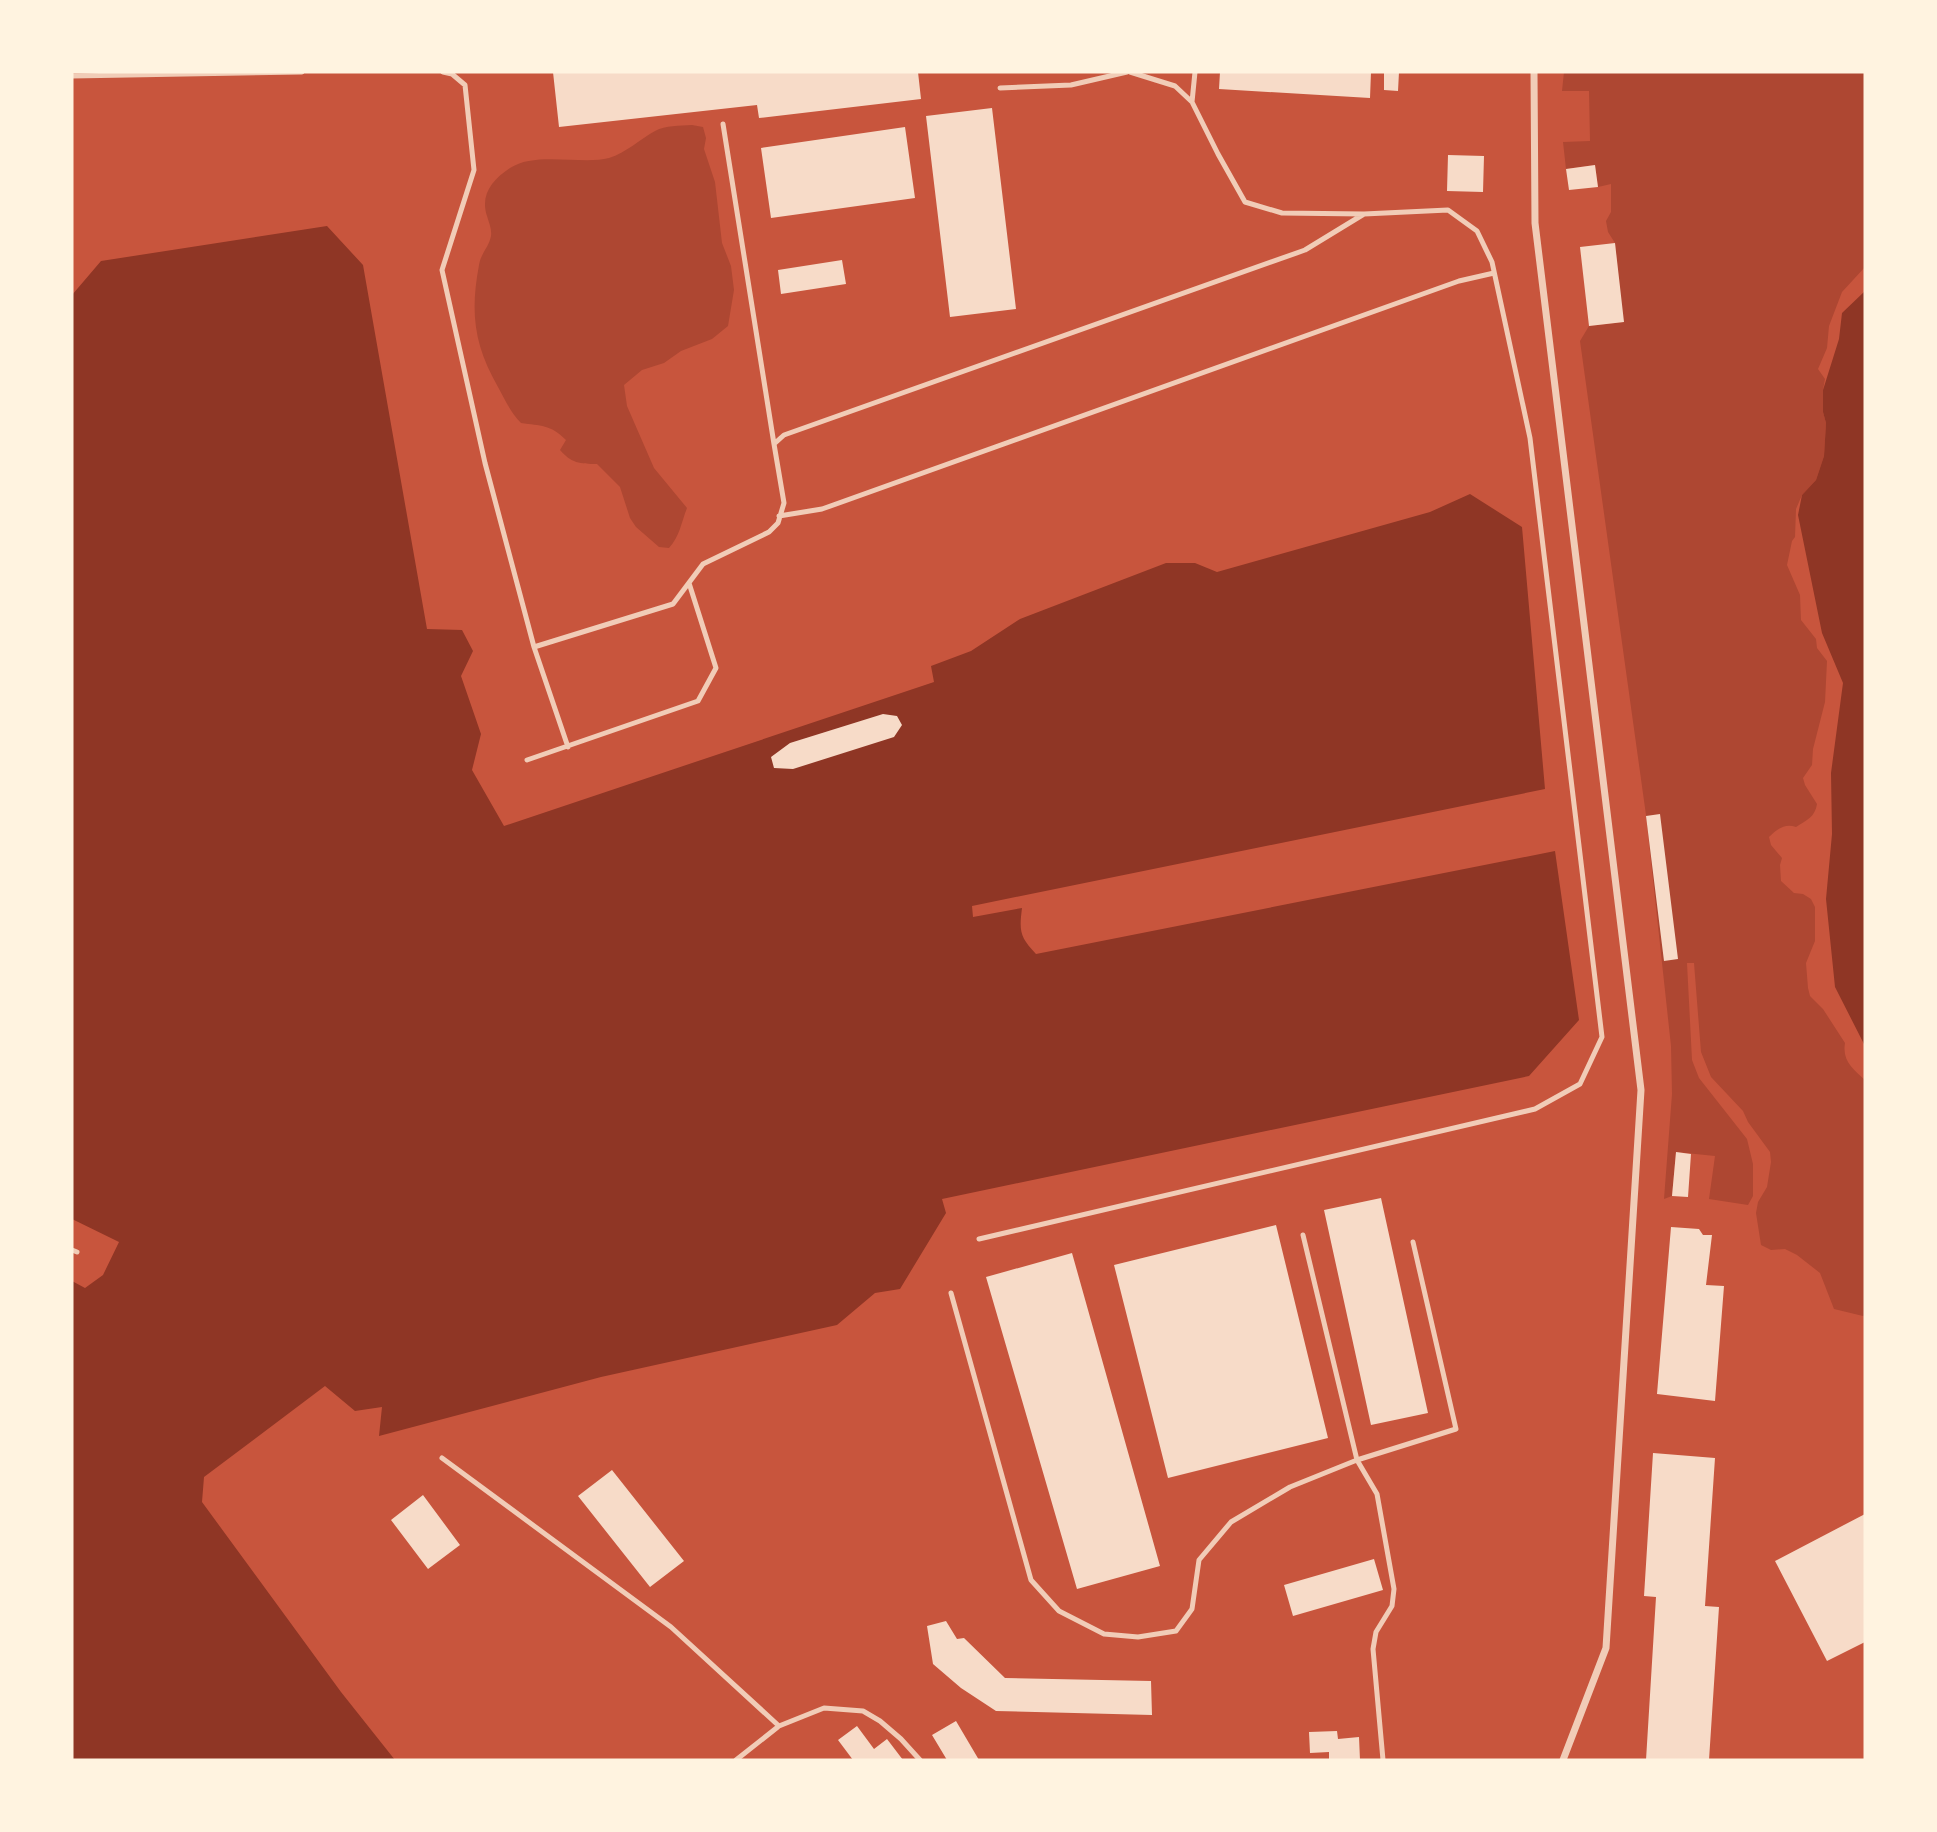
<svg xmlns="http://www.w3.org/2000/svg" width="1937" height="1832" font-family="Lora,serif">
  <rect width="100%" height="100%" fill="#c8553d"/>
  <path fill="#ae4732" d="M1564,72h301v195l-23,25 -13,34 -2,22 -9,21 7,10 -2,11v22l3,11 -2,33 -8,24 -14,15 -6,14 -1,28 -3,4 -5,24 13,30 1,25 15,19 1,9 10,13 -2,41 -12,47 -1,16 -9,13 2,7 12,19c-2,13 -10,16 -21,23 -11,-4 -19,2 -27,10l2,8 11,13 -2,7 1,16 13,12 9,1 8,5 4,8v34l-9,22 2,25 2,8 13,13 22,34c-3,18 8,26 20,37v235l-2,1 -29,-7 -14,-36 -23,-18 -12,-6 -14,1 -10,-5 -5,-32 2,-11 9,-15 4,-25 -1,-10 -22,-30 -5,-11 -32,-34 -10,-25 -7,-89h-7l5,97 7,18 48,61 6,25v32l-5,9 -39,-6 6,-43 -39,-4 -4,44 -8,3 8,-105 -1,-48 -25,-231 -66,-474 9,-15 34,-4 -8,-79 -7,-11 -2,-11 5,-9v-28l-13,3 -3,-22 -29,4 -3,-27 27,-1 -1,-50h-27z
    M692,125l11,2 3,11 -2,11 11,33 7,61 9,23 3,24 -6,36 -16,13 -31,12 -17,12 -22,7 -18,15 3,21 27,62 33,40c-6,15 -7,28 -18,40l-10,-1 -23,-20 -6,-9 -10,-31 -23,-23c-17,0 -26,-1 -37,-14l6,-10c-16,-16 -25,-14 -45,-17 -10,-10 -16,-23 -23,-36 -24,-42 -28,-74 -19,-122 2,-12 10,-18 12,-29 1,-7 -2,-13 -4,-20 -7,-21 5,-36 23,-48 25,-17 72,-3 99,-10 17,-5 31,-19 46,-27 11,-6 24,-5 37,-6z"/>
  <path fill="#8f3625" d="M327,226l36,39 64,364 35,1 11,21 -12,25 20,58 -9,36 32,56 430,-144 -3,-16 40,-15 49,-32 146,-56h29l22,9 213,-60 40,-18 52,33 23,262 -573,117 1,11 49,-9c-3,24 -2,29 14,46l519,-103 24,169 -50,56 -587,123 4,14 -46,76 -25,4 -38,32 -236,52 -222,59 3,-29 -27,4 -30,-25 -121,91 -2,25 139,190 54,68h-323v-479l13,7 18,-13 16,-33 -47,-23v-924l29,-34z
    M1865,291v755l-30,-59 -9,-88 6,-65 -1,-61 12,-90 -21,-50 -24,-118 4,-20 14,-15 8,-24 2,-33 -3,-11v-22l16,-51 3,-26z"/>
  <path fill="#f7dbc8" d="M553,72h365l3,27 -162,19 -2,-13 -198,22z
    M1220,72h151l-1,26 -151,-9z
    M1384,72h15l-1,19 -14,-1z
    M992,108l24,201 -66,8 -24,-201z
    M905,127l10,71 -144,20 -10,-70z
    M1448,155l36,1 -1,36 -36,-1z
    M1595,165l3,22 -29,3 -3,-21z
    M1615,243l9,79 -35,4 -9,-79z
    M842,260l4,24 -65,10 -3,-24z
    M883,714l14,2 5,9 -8,12 -101,32 -19,-1 -3,-11 19,-14z
    M1660,814l18,145 -14,2 -18,-145z
    M1676,1152l15,2 -3,43 -16,-1z
    M1381,1198l47,215 -57,12 -47,-215z
    M1276,1225l52,213 -160,40 -54,-213z
    M1671,1227l28,2 4,6h9l-6,50 18,1 -9,115 -58,-7z
    M1072,1253l88,313 -83,23 -91,-312z
    M1653,1453l62,5 -10,148 14,1 -10,153h-63l10,-163 -12,-1z
    M612,1470l72,91 -34,26 -72,-91z
    M423,1495l37,50 -32,24 -37,-49z
    M1865,1514v128l-38,19 -52,-100z
    M1374,1559l9,31 -90,26 -9,-31z
    M946,1621l11,18 7,-1 41,40 146,3 1,34 -156,-4 -35,-23 -28,-24 -6,-38z
    M956,1721l23,39h-32l-15,-25z
    M857,1726l17,23 13,-10 16,21h-50l-15,-20z
    M1337,1731l1,8 21,-2 1,23h-31v-8l-19,1 -1,-21z"/>
  <g fill="none" stroke-linecap="round" stroke-linejoin="round">
    <path stroke="#f1ccb7" stroke-width="5" d="M443,72l9,2 13,11 9,85 -32,100 43,193 49,184 34,100
      M1130,72l45,14 17,16 26,52 27,48 37,11 82,1
      M72,76l230,-4
      M1000,88l71,-3 56,-13
      M1192,102l3,-30
      M723,124l51,320
      M779,516l43,-7 637,-228 35,-8
      M534,647l139,-43 30,-40 66,-32 9,-9 6,-20 -10,-59 10,-9 521,-185 59,-36 84,-4 29,21 15,31 38,176 72,599 -22,47 -45,25 -556,130
      M527,760l171,-59 18,-33 -27,-85
      M1303,1235l54,225 99,-31 -43,-187
      M72,1250l5,2
      M951,1293l80,287 28,31 45,23 34,3 38,-6 16,-22 7,-49 32,-38 59,-35 67,-27 20,34 17,95 -2,17 -16,26 -3,17 10,111
      M442,1458l229,169 108,99
      M736,1760l43,-34 45,-18 39,3 17,10 21,18 19,21"/>
    <path stroke="#f1ccb7" stroke-width="7" d="M1534,72l1,151 106,867 -35,558 -43,112"/>
  </g>
  <rect width="1937" height="1832" fill="none" stroke="#fff3e0" stroke-width="147"/>
</svg>
